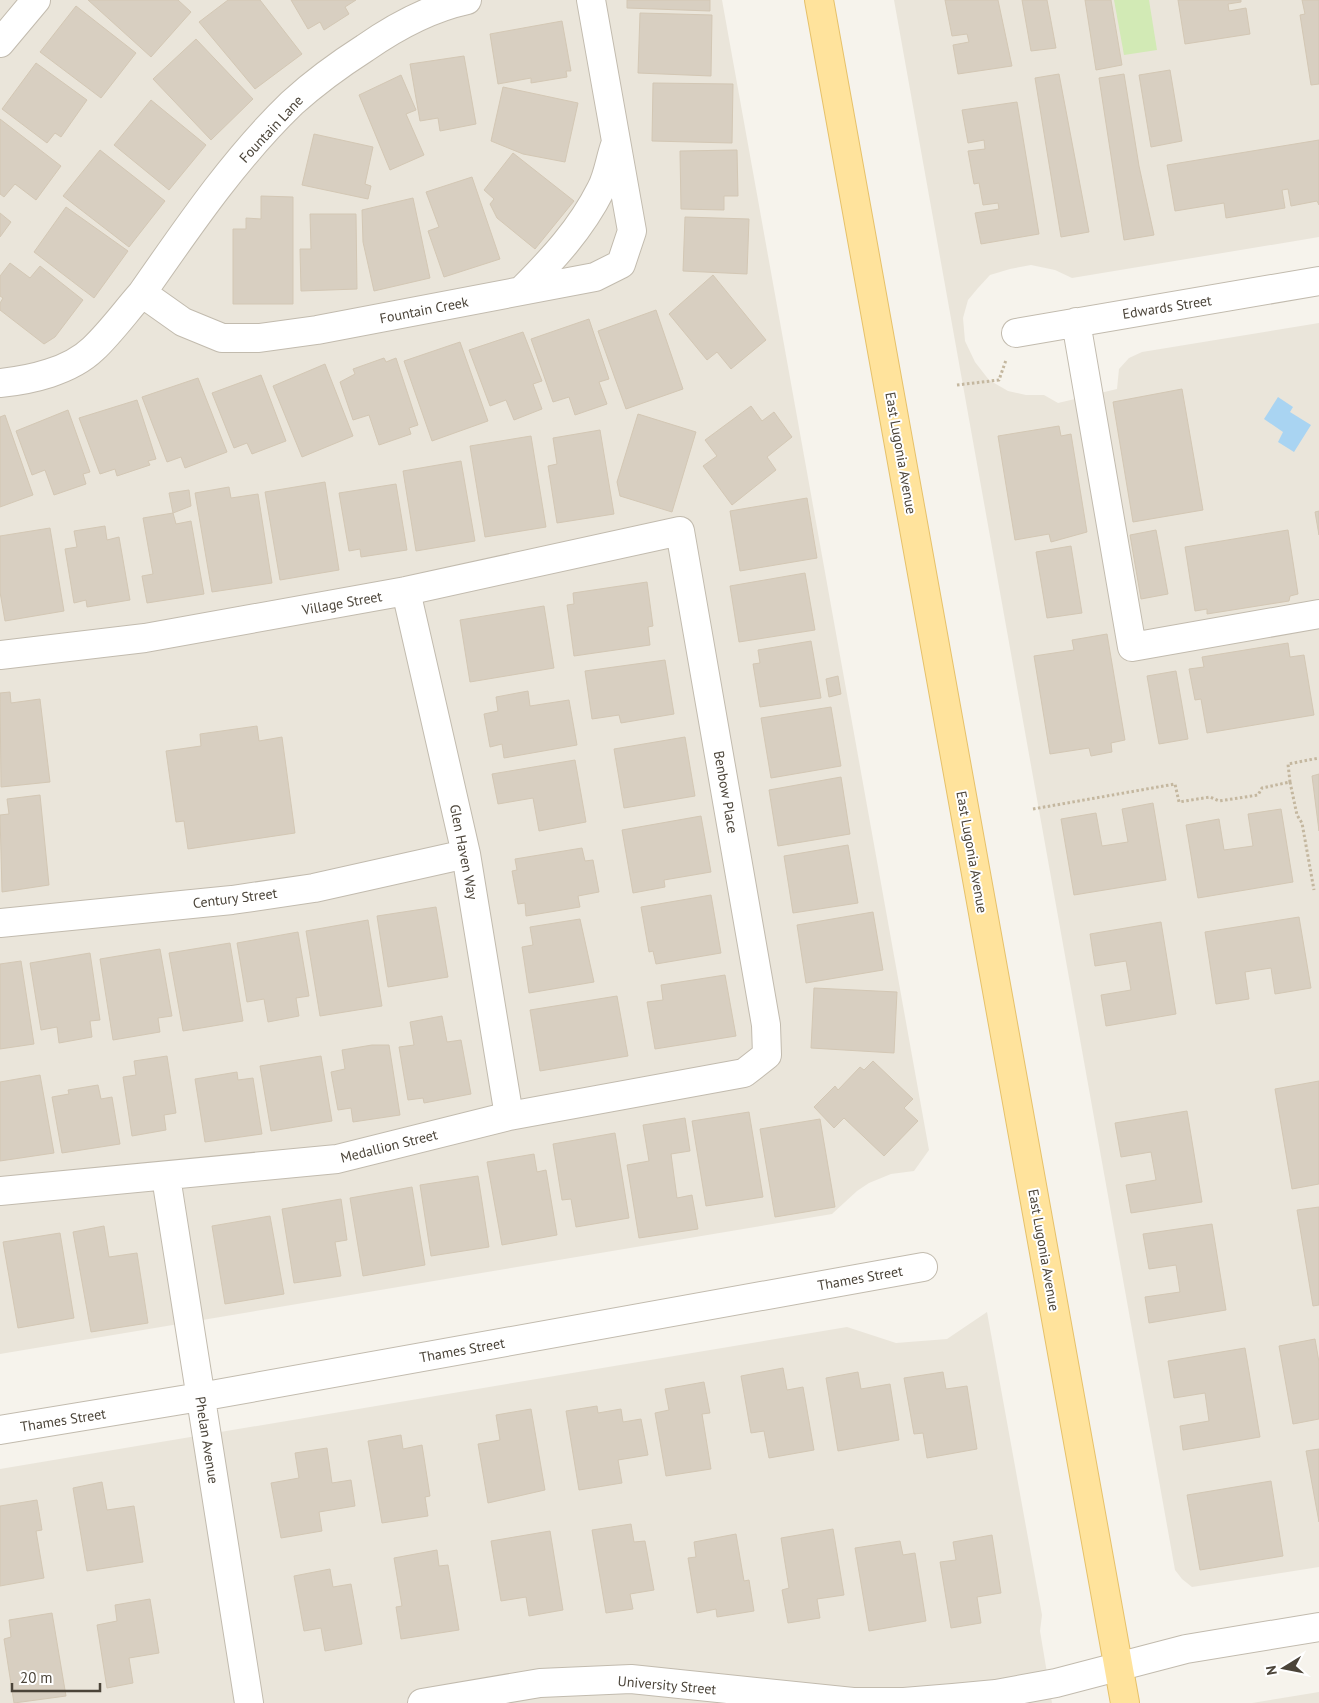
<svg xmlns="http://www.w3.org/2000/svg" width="1319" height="1703" font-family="'PT Sans',sans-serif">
  <rect width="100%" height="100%" fill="#f6f3ec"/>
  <path fill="#eae5da" d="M0,0h722l207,1150 -15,21 -23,3 -22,9 -12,8 -25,23 -832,140z
    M894,0h425v237l-247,41 -17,-8 -24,-5 -21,4 -20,6 -12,13 -10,12 -5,18 2,23 10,21 14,18 19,11 18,4h18l14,8 59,-14 2,-20 10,-11 13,-6 177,-29v1244l-127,20 -10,-8 -7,-9z
    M987,1312l55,303 -2,16 12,72h-1052v-234l847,-142 49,16 51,-4z
    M1319,1692v11h-67z"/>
  <path fill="#d2eab5" d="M1114,0h35l8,50 -33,5z"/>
  <path fill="#a9d4f2" d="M1278,397l15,10 -3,5 21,13 -17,27 -16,-10 5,-10 -19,-13z"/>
  <path fill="#d8cfc1" stroke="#d3c7b4" d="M88,0h90l13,12 -40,45z
    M228,0h32l42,54 -47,35 -56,-67z
    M291,0h65l-11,7 4,7 -25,16 -4,-8 -12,7z
    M627,0h83v11l-83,-3z
    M945,0h53l14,66 -54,8 -5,-29 16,-3 -2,-8 -15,2z
    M1022,0h25l9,48 -25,3z
    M1085,0h26l11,65 -26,5z
    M1178,0h63v2l-13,2 1,7 17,-3 4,26 -65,10z
    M1302,0h17v84l-8,1 -11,-70 5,-1z
    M76,6l60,47 -35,45 -61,-46z
    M640,13l72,2 -1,61 -73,-3z
    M562,21l9,50h-5l1,6 -36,6v-5l-33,6 -8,-50z
    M196,39l57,60 -42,41 -58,-61z
    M464,56l12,68 -36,7 -2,-13 -18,3 -10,-57z
    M36,63l51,37 -26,37 -6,-4 -8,10 -45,-34z
    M1170,70l12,71 -31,6 -12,-72z
    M1059,74l30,158 -28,5 -26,-159z
    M1124,74l15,92 15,69 -30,5 -25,-162z
    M401,75l15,35 -10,4 18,41 -34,15 -31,-75z
    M653,83l80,1 -1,59 -80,-2z
    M503,87l75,16 -13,59 -42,-8 -32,-13z
    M151,100l55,45 -37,45 -55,-45z
    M1017,102l22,132 -58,10 -6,-31 24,-4 -1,-6 -15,2 -4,-22 -5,1 -6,-33 17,-2 -1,-9 -16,3 -6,-33z
    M0,119l61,47 -25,34 -21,-16 -11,13 -4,-3z
    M314,134l59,13 -8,37 6,2 -3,13 -66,-14z
    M1319,140v65l-2,-4 -26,5 -3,-17 -6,1 3,18 -59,10 -2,-15 -49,8 -8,-46z
    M100,150l65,51 -36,46 -66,-51z
    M737,150l1,46h-14v14l-43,-1 -1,-58z
    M513,153l61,48 -39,48 -38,-31 -7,-14 4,-5 -10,-9z
    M472,177l28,82 -56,18 -16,-46 11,-4 -13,-35z
    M261,196l32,1v107h-60v-75h13v-11l15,1z
    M413,198l17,80 -56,13 -11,-49 -1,-32z
    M66,207l62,44 -34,47 -60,-46z
    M0,213l11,9 -11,15z
    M310,214h46l1,75 -56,2 -1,-42h11z
    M685,217l64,2 -2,55 -64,-3z
    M10,263l20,15 10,-12 43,34 -28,37 -11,7 -44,-34v-7l3,-5 -3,-2v-20z
    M713,275l53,65 -35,29 -14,-17 -10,8 -38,-46z
    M656,310l27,79 -57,20 -28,-78z
    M589,319l20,60 -10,3 8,22 -32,11 -6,-18 -16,5 -22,-63z
    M523,332l19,49 -9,3 9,25 -28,11 -8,-20 -16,6 -21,-56z
    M460,342l28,79 -56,20 -28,-80z
    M384,358l2,4 10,-4 22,67 -9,3 2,6 -32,11 -10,-30 -16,5 -13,-38 15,-8 -2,-5z
    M325,364l28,72 -51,21 -29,-71z
    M261,375l25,66 -34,13 -5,-11 -13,5 -22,-55z
    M198,378l29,74 -42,16 -4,-11 -14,5 -25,-65z
    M1182,389l21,121 -70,12 -20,-120z
    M137,400l19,59 -8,2 2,4 -33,11 -2,-7 -15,5 -21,-56z
    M751,406l11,15 12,-9 18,25 -25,20 9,13 -44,35 -29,-39 14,-10 -12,-16z
    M68,410l22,62 -7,2 3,10 -32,11 -9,-25 -13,5 -16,-44z
    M638,414l58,18 -24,80 -52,-16 -3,-14z
    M5,415l28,80 -33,12v-90z
    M1059,426l2,10 10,-2 16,98 -36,10 -2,-8 -34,6 -17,-104z
    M600,430l14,84 -57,9 -9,-57 9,-2 -4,-26z
    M531,436l15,91 -61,10 -15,-91z
    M461,461l14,80 -59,10 -13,-80z
    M325,482l14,88 -59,10 -15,-88z
    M396,484l11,66 -46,7 -1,-8 -11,2 -10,-58z
    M229,487l2,11 27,-4 14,89 -60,9 -17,-99z
    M189,490l2,16 -18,7 -4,-20z
    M807,498l10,60 -77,13 -10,-60z
    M1319,511v24l-4,-23z
    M173,513l3,11 15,-3 13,73 -57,9 -5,-27 11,-2 -10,-56z
    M105,526l2,14 12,-3 11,63 -43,7 -1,-7 -12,3 -9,-54 12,-2 -3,-16z
    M50,528l14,83 -59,10 -5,-29v-56z
    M1156,530l12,64 -27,5 -11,-64z
    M1288,530l10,64 -8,2 -1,5 -82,13v-5l-12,2 -10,-64z
    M1071,546l11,67 -35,5 -11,-66z
    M805,573l10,57 -76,12 -9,-56z
    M647,582l6,44 -5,1 2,18 -76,11 -7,-51 7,-1 -1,-11z
    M544,606l10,62 -84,14 -10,-62z
    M1107,634l18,106 -14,3 1,9 -21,4 -2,-8 -39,6 -16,-98 40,-6 -2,-10z
    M811,641l10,57 -61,9 -7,-43 7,-1 -2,-13z
    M1288,643l2,14 14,-2 10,60 -107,18 -6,-34 -6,1 -6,-31 15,-2 -2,-10z
    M665,660l9,54 -53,9 -2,-8 -27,4 -7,-48z
    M1176,671l12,68 -29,5 -12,-68z
    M838,676l3,18 -12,3 -3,-18z
    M528,691l2,15 39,-6 8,45 -73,13 -2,-14 -12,3 -6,-33 14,-3 -2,-14z
    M10,692l1,11 29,-4 10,83 -49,5 -1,-94z
    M831,707l10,59 -70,12 -10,-60z
    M257,726l2,15 23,-4 13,96 -107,16 -4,-28 -8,1 -10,-71 35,-5 -1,-12z
    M685,737l10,59 -71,12 -10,-59z
    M575,760l11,62 -47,9 -6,-33 -35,6 -6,-30z
    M1319,774v57l-7,-55z
    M841,777l9,57 -72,12 -9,-56z
    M40,795l9,90 -47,7 -2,-77 9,-1 -2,-15z
    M1153,803l13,77 -92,15 -13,-76 35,-6 6,33 26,-4 -6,-33z
    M1281,809l12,73 -95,16 -12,-73 33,-6 5,31 29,-4 -5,-32z
    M701,816l10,56 -47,8 1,7 -32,6 -11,-63z
    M848,845l10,58 -65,10 -9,-57z
    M582,848l3,13 8,-1 6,32 -21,4 2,11 -54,9 -1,-13 -7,1 -6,-33 5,-1 -2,-11z
    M711,895l10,58 -65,11 -3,-13 -4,1 -8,-45z
    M436,907l12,70 -60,10 -11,-71z
    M873,912l10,58 -77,13 -9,-58z
    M1299,917l12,71 -36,6 -4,-26 -26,4 4,27 -33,5 -11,-72z
    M580,919l14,63 -65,11 -7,-46 11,-2 -3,-18z
    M368,920l14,86 -62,10 -14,-85z
    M1161,922l15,92 -70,12 -5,-31 30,-5 -5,-29 -31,5 -5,-32z
    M298,932l11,64 -13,2 3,18 -31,6 -4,-23 -17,3 -10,-59z
    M230,943l13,78 -60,10 -14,-78z
    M160,949l12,67 -14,2 2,14 -47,8 -13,-81z
    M90,953l10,67 -10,1 2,16 -33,6 -2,-16 -16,3 -11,-67z
    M21,961l13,83 -34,5v-85z
    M725,975l11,61 -81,13 -8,-47 16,-2 -2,-15z
    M814,988l83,4 -3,61 -83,-5z
    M617,996l11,60 -88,15 -10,-61z
    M442,1016l5,26 14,-2 10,54 -47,9 -1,-5 -15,2 -9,-53 15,-2 -4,-23z
    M372,1045h17l11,70 -47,7 -2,-14 -13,2 -7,-38 14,-3 -3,-19z
    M167,1056l9,57 -12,2 2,15 -34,6 -9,-59 13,-2 -2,-14z
    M321,1056l11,65 -61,10 -11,-65z
    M873,1061l40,38 -9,9 14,13 -34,35 -40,-38 -10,10 -20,-21 21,-21 3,4 22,-23 4,3z
    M237,1072l1,8 15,-2 9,56 -57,8 -10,-63z
    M40,1075l14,78 -54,8v-79z
    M1319,1081v103l-27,5 -17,-100z
    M98,1085l3,14 11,-2 8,47 -58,9 -10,-56 17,-3 -1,-4z
    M1187,1111l15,91 -71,11 -5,-28 30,-5 -5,-28 -30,5 -6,-34z
    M749,1112l14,85 -57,9 -14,-85z
    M685,1118l5,33 -19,3 6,44 15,-3 6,34 -59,9 -12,-73 22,-4 -6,-36z
    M820,1119l15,88 -60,10 -15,-88z
    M615,1133l14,85 -53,9 -5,-28 -9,1 -9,-56z
    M534,1154l3,18 9,-2 11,65 -55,10 -15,-83z
    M478,1176l11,71 -58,9 -11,-71z
    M412,1187l13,78 -62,11 -13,-78z
    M341,1199l6,41 -12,2 6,34 -47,7 -12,-74z
    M1319,1207v98l-6,1 -16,-96z
    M270,1216l14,78 -59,10 -13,-78z
    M1212,1224l14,86 -77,13 -4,-26 35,-5 -4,-27 -27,4 -6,-35z
    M104,1226l5,31 28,-4 11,70 -57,9 -18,-100z
    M60,1233l14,85 -56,10 -15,-86z
    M1315,1339l4,23v57l-26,5 -14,-78z
    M1245,1348l15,89 -77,13 -3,-24 29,-5 -4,-28 -31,5 -6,-37z
    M783,1368l4,22 16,-3 11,63 -45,8 -5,-27 -13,2 -10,-57z
    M858,1372l3,17 29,-5 9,56 -61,11 -12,-73z
    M943,1372l3,17 21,-3 10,63 -50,9 -4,-25 -9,1 -10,-56z
    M704,1382l6,31 -8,1 9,55 -45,7 -11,-63 14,-3 -4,-21z
    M597,1406l1,7 23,-4 2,13 18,-3 7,36 -30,5 4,23 -43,7 -13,-79z
    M531,1409l14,81 -57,13 -10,-59 22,-4 -4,-25z
    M401,1435l2,14 19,-4 8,51 -5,1 3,19 -46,7 -14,-82z
    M327,1448l5,35 19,-3 4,26 -36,6 3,19 -41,7 -10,-55 28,-5 -4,-25z
    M1319,1449v73l-13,-71z
    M1271,1481l12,75 -83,14 -13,-75z
    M102,1482l5,28 27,-4 9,56 -56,9 -14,-83z
    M37,1500l5,30 -6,1 8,47 -44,8v-80z
    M631,1524l3,18 11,-1 9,49 -24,4 3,15 -27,4 -14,-83z
    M833,1529l11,66 -27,4 3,19 -32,5 -6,-33 7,-2 -8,-50z
    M550,1531l13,79 -34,6 -3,-19 -25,4 -10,-60z
    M736,1534l8,47 5,-1 5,31 -37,6 -1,-8 -19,4 -9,-55 8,-1 -2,-15z
    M992,1535l9,58 -24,4 4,26 -30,5 -11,-66 16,-2 -3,-18z
    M900,1541l3,14 12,-2 11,68 -57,10 -14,-83z
    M437,1550l2,16 9,-1 11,65 -58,9 -5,-32 6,-1 -8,-48z
    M330,1569l3,18 18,-3 11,60 -37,7 -4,-23 -17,3 -10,-55z
    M150,1599l9,54 -30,5 4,25 -26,5 -10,-63 20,-4 -2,-16z
    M52,1613l14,83 -52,7 -10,-64 7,-2 -2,-17z"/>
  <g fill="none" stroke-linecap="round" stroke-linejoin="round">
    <defs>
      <path id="minor" d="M0,43l36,-43
        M521,291c31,-31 60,-62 80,-102 7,-13 9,-30 14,-44
        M142,293c46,-66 92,-134 150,-190 22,-20 48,-39 73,-55 30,-21 65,-40 102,-48
        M1076,322l56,325 187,-33
        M1016,333l303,-52
        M0,383c31,-3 70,-12 93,-34 18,-17 33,-38 49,-56l41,29 39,16h37l58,-8 278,-53 26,-13 11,-33 -41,-231
        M406,591l60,263 43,262
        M0,655l145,-17 261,-47 274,-60 86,494 1,30 -23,18 -235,43 -172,43 -337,32
        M0,923l232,-23 82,-12 152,-34
        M166,1177l83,526
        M0,1430l200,-33 723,-130
        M422,1703l118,-20 91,-4 222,23h51l49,-4 43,-4 60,-11 130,-34 133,-22"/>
      <path id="major" d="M819,0l306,1703"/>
    </defs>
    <use href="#minor" stroke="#c2bbae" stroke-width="30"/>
    <use href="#major" stroke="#e6c16a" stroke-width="30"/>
    <path stroke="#c4b79f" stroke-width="3" stroke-dasharray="2.5 2.5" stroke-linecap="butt" d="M957,385l42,-5 7,-20
      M1290,782l7,33 5,8 12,67
      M1033,809l142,-25 4,18 31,-5 9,4 39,-6 4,-7 28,-6 -2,-18 31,-6"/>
    <use href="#minor" stroke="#fff" stroke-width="28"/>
    <use href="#major" stroke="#ffe39c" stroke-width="28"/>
  </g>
  <g text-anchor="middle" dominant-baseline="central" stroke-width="4" stroke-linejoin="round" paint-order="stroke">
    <g font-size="14" fill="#4b4439" stroke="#fff">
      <text transform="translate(271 129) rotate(-47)">Fountain Lane</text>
      <text transform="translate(1167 307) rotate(-9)">Edwards Street</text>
      <text transform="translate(424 310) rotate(-11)">Fountain Creek</text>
      <text transform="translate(901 453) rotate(80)">East Lugonia Avenue</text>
      <text transform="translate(342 603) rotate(-10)">Village Street</text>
      <text transform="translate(726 792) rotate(80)">Benbow Place</text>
      <text transform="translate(464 852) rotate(79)">Glen Haven Way</text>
      <text transform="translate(972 852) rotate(80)">East Lugonia Avenue</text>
      <text transform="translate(235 898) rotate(-7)">Century Street</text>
      <text transform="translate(389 1146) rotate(-14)">Medallion Street</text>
      <text transform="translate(1044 1250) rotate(80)">East Lugonia Avenue</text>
      <text transform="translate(860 1278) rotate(-10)">Thames Street</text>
      <text transform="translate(462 1350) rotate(-10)">Thames Street</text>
      <text transform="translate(63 1420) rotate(-9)">Thames Street</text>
      <text transform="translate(207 1440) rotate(81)">Phelan Avenue</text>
      <text transform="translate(667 1685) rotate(5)">University Street</text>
    </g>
  </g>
  <g transform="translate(1284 1668) rotate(260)" stroke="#ffffff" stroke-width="4" paint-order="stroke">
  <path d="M0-4L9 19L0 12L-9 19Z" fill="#4b4439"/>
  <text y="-8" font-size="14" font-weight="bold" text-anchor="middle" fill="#4b4439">N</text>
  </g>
  <path d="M12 1683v8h88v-8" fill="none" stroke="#4b4439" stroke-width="2.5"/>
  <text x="20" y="1683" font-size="15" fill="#4b4439" stroke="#ffffff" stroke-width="4" paint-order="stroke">20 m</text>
</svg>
